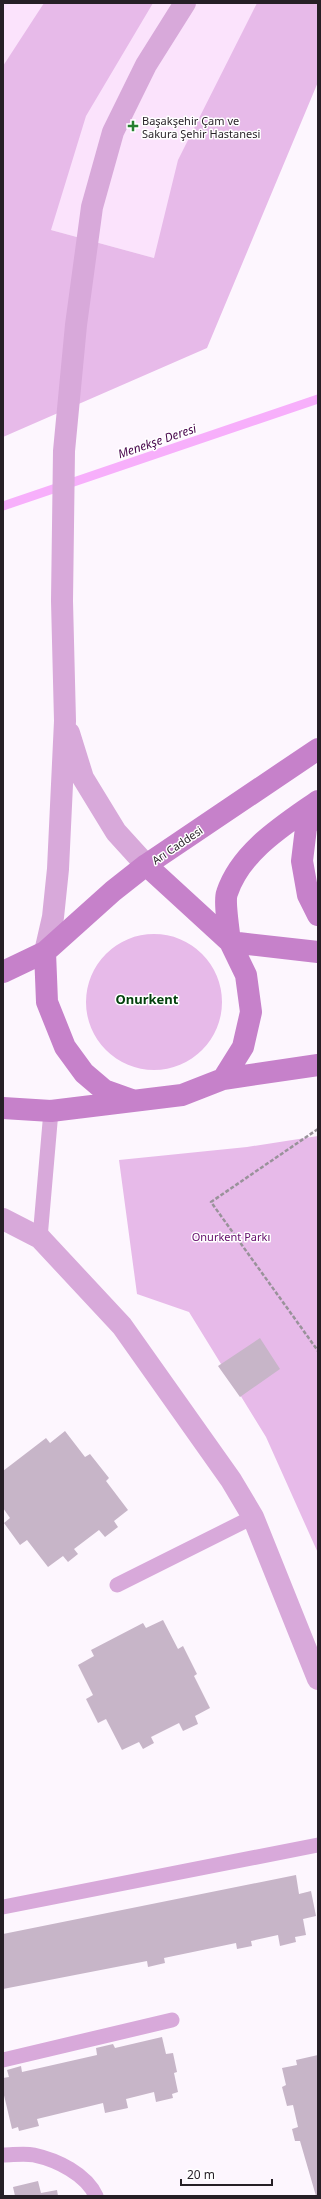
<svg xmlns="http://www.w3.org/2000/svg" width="321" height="2199" font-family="'Noto Sans',sans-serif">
  <rect width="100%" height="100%" fill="#fdf6fe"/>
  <path fill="#fbe3fc" d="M3,3h315l-164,255 -103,-28 -48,44z"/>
  <path fill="#e7bae9" d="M44,3h109l-67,113 -35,114 103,28 24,-98 79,-157h61v79l-111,266 -204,89v-371z
    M86 1002a68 68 0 1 1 136 0a68 68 0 1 1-136 0Z
    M318,1136v417l-52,-116 -77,-125 -52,-18 -18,-134 128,-13z"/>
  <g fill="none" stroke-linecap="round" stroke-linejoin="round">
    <path stroke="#f7affb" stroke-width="9" d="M3,506l315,-107"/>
  </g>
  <path fill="#c7b5c8" d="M260,1338l20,31 -40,28 -22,-31z
    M65,1431l20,26 5,-3 19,24 -3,3 22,29 -14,11 4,6 -13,10 -6,-7 -25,19 4,5 -10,8 -5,-6 -15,11 -21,-27 -7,5 -16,-22 6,-5 -7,-10v-37l43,-33 4,5z
    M163,1620l15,29 5,-3 14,28 -3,2 16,32 -15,8 3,8 -15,7 -4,-8 -28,14 3,6 -11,6 -4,-7 -17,8 -16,-31 -8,4 -12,-24 7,-4 -15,-30 16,-9 -3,-6 52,-27 3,5z
    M296,1875l3,19 12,-3 5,25 -13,3 3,16 -11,2 1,5 -16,4 -2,-11 -27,6 1,5 -15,3 -1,-6 -72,15 1,5 -17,4 -1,-6 -144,28v-55z
    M162,2037l4,17 7,-1 4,19 -3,1 4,19 -6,2 1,4 -17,4 -2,-10 -28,7 2,9 -23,5 -2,-10 -66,16 2,7 -20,5 -1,-4 -6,2 -9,-38v-13l6,-1 -2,-7 14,-4 1,6 75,-17 -1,-7 17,-4 2,4z
    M318,2055v141h-2l-16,-55h-5l-3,-12 6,-2 -5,-22 -6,1 -5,-19 4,-2 -4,-17 15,-3 -1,-5z
    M38,2181l3,12 16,-3 1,6h-43l-2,-9z"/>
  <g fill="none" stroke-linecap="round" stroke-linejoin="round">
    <path stroke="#99929a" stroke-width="2.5" stroke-dasharray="4 2" stroke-linecap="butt" d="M318,1129l-107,73 107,149"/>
    <path stroke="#d8a9da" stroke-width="15" d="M40,1238l11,-127
      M117,1585l136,-68
      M3,1907l315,-62
      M3,2060l169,-40
      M3,2155c10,0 21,-2 31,0 23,5 52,19 62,41"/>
    <path stroke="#d8a9da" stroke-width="22" d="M3,1219l37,19 82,88 109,154 22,37 65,162"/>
    <path stroke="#d8a9da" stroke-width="22" d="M69,733l14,45 33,54 30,33
      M45,952l8,-35 5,-48 7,-148 -3,-120 2,-150 12,-126 16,-118 21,-75 33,-67 39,-62"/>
    <path stroke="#c681ca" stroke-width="22" d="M318,803l-12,25 -4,33 6,34 10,20
      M230,942c-1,-10 -6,-41 -3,-49 14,-42 57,-68 91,-92
      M230,942l88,10
      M45,952l2,50 18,45 19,26 20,17 28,10
      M3,972l42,-20 68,-61 33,-26 172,-116
      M223,1079l95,-14
      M3,1108l48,3 131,-16 41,-16 20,-32 8,-35 -5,-37 -16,-33 -84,-77"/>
  </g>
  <path fill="#268030" stroke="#fff" stroke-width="1.5" d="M131 120h4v4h4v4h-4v4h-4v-4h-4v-4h4z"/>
  <g text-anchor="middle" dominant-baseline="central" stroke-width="3" stroke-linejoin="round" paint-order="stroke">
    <g font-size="11" fill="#261f26" stroke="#fff" text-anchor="start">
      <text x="142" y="120">Başakşehir Çam ve<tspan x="142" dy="13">Sakura Şehir Hastanesi</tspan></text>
    </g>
    <g font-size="11" fill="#261f26" stroke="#fff">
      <text transform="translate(177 845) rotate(-34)">Arı Caddesi</text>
    </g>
    <g font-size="11" fill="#610968" stroke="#fff">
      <text x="231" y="1236">Onurkent Parkı</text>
    </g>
    <g font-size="12" font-style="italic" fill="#4a094e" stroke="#fff">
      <text transform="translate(157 441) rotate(-19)">Menekşe Deresi</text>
    </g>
    <g font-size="13" font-weight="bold" fill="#04410e" stroke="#fff">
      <text x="147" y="999">Onurkent</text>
    </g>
  </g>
  <rect width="321" height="2199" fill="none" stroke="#261f26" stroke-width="8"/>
  <path d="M181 2179v6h91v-6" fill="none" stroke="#261f26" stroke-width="2"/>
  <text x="187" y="2179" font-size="12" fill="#261f26" stroke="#ffffff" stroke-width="3" paint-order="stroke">20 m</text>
</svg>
